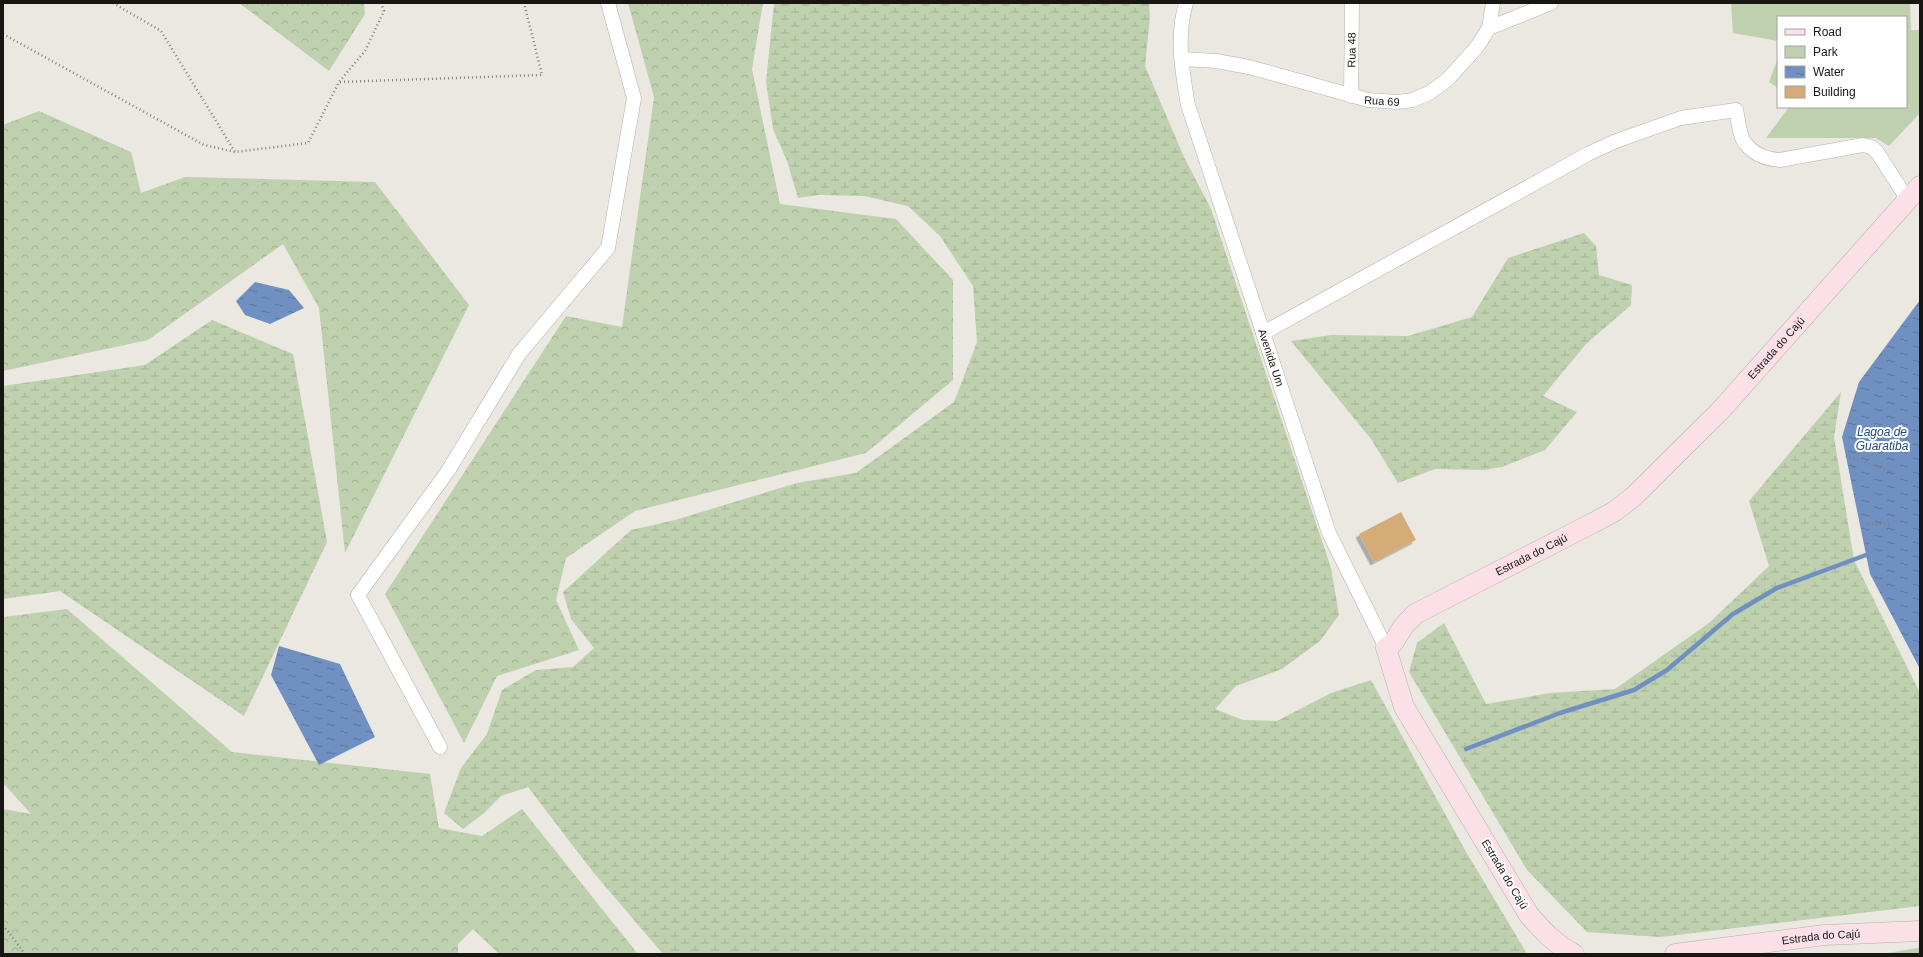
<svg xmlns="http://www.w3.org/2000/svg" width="1923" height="957" font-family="Arial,sans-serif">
  <defs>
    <pattern id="forest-crowns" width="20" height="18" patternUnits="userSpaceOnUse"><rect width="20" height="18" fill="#bed0ad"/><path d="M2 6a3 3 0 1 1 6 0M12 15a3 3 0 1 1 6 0" fill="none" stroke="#a3b294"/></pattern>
    <pattern id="wetland-marsh" width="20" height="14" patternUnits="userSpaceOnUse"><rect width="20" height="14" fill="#bed0ad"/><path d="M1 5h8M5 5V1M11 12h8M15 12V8" fill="none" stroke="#a3b294"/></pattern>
    <pattern id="water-ripples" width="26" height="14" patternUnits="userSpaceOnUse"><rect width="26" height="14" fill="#7090c2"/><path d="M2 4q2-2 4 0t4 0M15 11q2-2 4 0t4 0" fill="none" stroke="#5b759c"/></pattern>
    <filter id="shadow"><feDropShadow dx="-3.5" dy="3.5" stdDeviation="0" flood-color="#0004"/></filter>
  </defs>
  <rect width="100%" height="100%" fill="#ebe8e1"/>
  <path fill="#bed0ad" d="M1731,3h179l1,27h9v83l-31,33 -13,-8h-110l23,-31h117v-90h-128v24l-45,-8z
    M1778,58v30l-9,-6z
    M1917,948h3v6h-38z"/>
  <path fill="url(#forest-crowns)" d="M239,3h125l1,11 -36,57z
    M628,3h135l-11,66 28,135 116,15 57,61v100l-87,73 -231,58 -69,47 -10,42 23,50 -82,26 -33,67 -79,-149 181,-278 56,11 32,-230z
    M39,111l92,41 10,41 44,-16 190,5 94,123 -124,248 -26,-245 -36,-64 -135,96 -145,31v-246z
    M67,609l165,143 198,22 9,54 43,8 40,-27 116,145h-139l-26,-25 -15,15v10h-455v-145l28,5 -28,-31v-166z"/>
  <path fill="url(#wetland-marsh)" d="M774,3h375l1,14 -5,49 39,91 27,52 120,359 8,47 -19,26 -38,28 -46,17 -21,23 28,11 34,1 54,-28 40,-13 94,170 62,104h-864l-70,-82 -65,-85 -27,9 -18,18 -20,15 -19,-16 17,-45 26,-34 15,-44 34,-20 37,-3 21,-19 -23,-29 -8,-27 68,-62 44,-10 122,-37 59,-10 98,-71 23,-60 -4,-56 -33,-50 -32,-30 -44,-10 -45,-1 -21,3 -11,-37 -14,-32 -7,-47z
    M1584,233l12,13 3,29 33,10 -1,20 -45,39 -43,52 34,16 -32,38 -43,17 -18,3 -49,-1 -37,14 -27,-44 -80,-98 40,-6 77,1 64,-19 36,-59z
    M212,320l81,34 34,188 -83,174 -184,-125 -57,8v-213l142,-21z
    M1841,392l-7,45 20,123 66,133v213l-260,31 -73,-5 -60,-62 -118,-198 8,-29 27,-20 42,81 64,-11 65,-4 94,-66 60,-57 -20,-65z"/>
  <path fill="url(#water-ripples)" d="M255,282l34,8 15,18 -34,16 -25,-9 -9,-14z
    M1920,300v369l-50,-95 -28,-137 17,-55z
    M279,646l61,18 35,73 -56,28 -48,-90z"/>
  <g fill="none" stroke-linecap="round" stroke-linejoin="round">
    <path stroke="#7090c2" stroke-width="4.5" d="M1466,749l94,-36 74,-23 33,-20 66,-56 44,-26 89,-33"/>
  </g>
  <path fill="#d5ac77" filter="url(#shadow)" d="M1401,512l15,28 -42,22 -15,-28z"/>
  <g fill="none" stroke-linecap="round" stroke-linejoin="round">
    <defs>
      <g id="minor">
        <path id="s1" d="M1186,3c-10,33 -4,68 2,102l141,428 57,115"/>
        <path d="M1489,28l4,-25"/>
        <path id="s2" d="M1182,59l34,2 33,6 119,33 30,2 15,-2 16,-7 18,-13 30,-33 12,-19 62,-25"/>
        <path id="s3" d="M1351,96l1,-93"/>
        <path d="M1263,333l325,-179 28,-13 65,-23 55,-8c2,8 4,28 9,33 8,11 22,16 35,17l83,-15 8,2 6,5 31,48"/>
        <path d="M440,747l-82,-152 90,-124 71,-117 89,-106 26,-150 -26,-95"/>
      </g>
      <g id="secondary">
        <path id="s4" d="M1574,954c-19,-10 -31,-23 -45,-39l-125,-208 -18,-59 7,-5 10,-16 12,-13 178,-91 22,-12 18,-14 87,-86 200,-225"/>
        <path id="s5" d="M1675,954l150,-19 95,-4"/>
      </g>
    </defs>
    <use href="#minor" stroke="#b3b0a9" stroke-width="15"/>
    <use href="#secondary" stroke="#b3b0a9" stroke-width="21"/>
    <path stroke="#82807b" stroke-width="2.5" stroke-dasharray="1 3" stroke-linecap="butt" d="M113,3l48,28 74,121
      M3,34l201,111 31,7 73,-9 31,-61 26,-31 19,-40 -3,-8
      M340,82l202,-7 -18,-72
      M1846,456l48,17
      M1868,524h22
      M3,925l22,29"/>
    <use href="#minor" stroke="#fff" stroke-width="14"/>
    <use href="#secondary" stroke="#fce0e7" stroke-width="20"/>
  </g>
  <g text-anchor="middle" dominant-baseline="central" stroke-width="4" stroke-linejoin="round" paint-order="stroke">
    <g font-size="11" fill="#171613" stroke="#fff">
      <text stroke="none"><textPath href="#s3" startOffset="46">Rua 48</textPath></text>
      <text stroke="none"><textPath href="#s2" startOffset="205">Rua 69</textPath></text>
      <text stroke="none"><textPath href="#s4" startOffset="864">Estrada do Cajú</textPath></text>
      <text stroke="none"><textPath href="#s1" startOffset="369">Avenida Um</textPath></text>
      <text stroke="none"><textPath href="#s4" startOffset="540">Estrada do Cajú</textPath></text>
      <text transform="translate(1505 874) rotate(59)">Estrada do Cajú</text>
      <text stroke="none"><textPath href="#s5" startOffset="147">Estrada do Cajú</textPath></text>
    </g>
    <g font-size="12" font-style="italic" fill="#214786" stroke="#fff">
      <text x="1882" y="432">Lagoa de<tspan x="1882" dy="14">Guaratiba</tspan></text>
    </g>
  </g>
  <rect width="1923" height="957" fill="none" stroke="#171613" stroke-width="8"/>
  <rect x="1777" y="16" width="130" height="92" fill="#ffffff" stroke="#a2a2a1"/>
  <rect x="1785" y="29" width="20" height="6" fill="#fce0e7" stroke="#a2a2a1"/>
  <text x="1813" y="36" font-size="12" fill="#171613">Road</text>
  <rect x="1785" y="46" width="20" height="12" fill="#bed0ad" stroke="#a2a2a1"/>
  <text x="1813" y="56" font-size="12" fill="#171613">Park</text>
  <rect x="1785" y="66" width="20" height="12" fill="url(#water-ripples)" stroke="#a2a2a1"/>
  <text x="1813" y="76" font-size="12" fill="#171613">Water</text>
  <rect x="1785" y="86" width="20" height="12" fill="#d5ac77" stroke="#a2a2a1"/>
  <text x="1813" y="96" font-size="12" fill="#171613">Building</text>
</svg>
